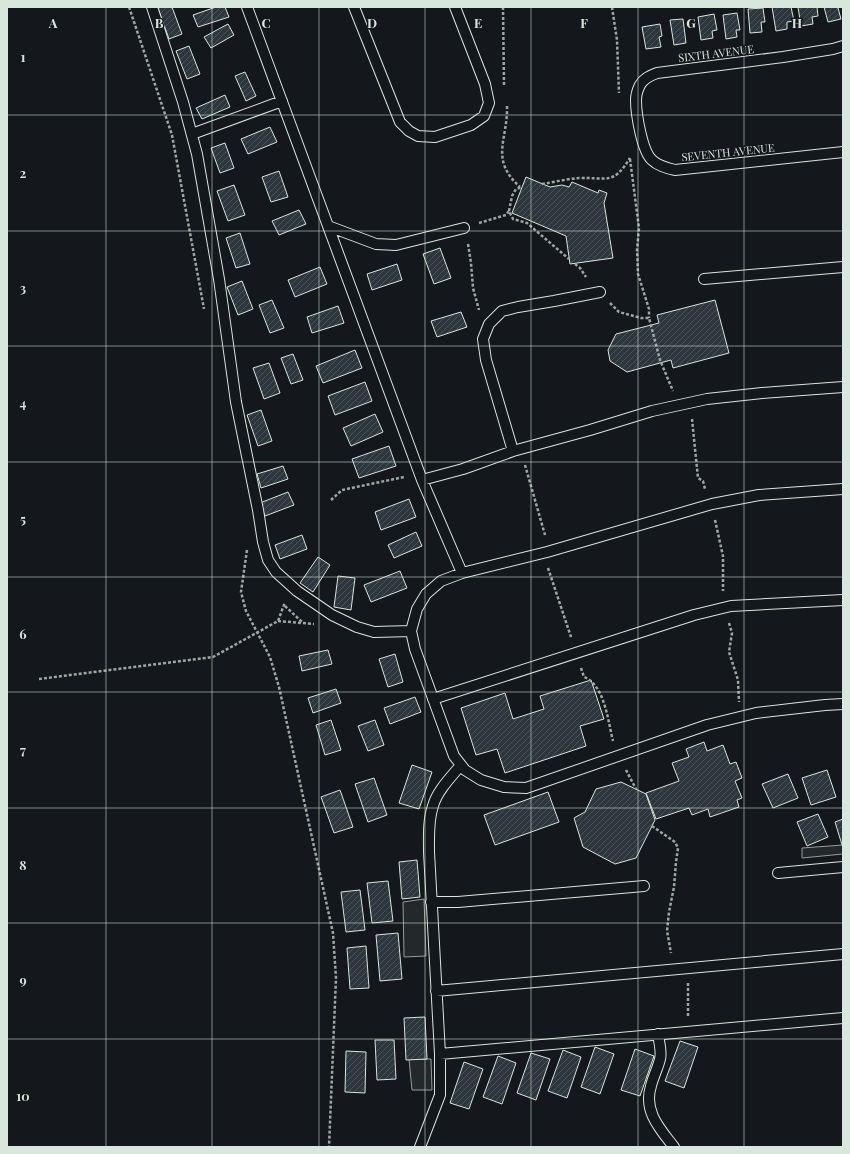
<svg xmlns="http://www.w3.org/2000/svg" width="850" height="1154" font-family="'Playfair Display',serif">
  <defs>
    <pattern id="building-hatch" width="6" height="6" patternUnits="userSpaceOnUse"><rect width="6" height="6" fill="#2c363c"/><path d="M-1 1l2-2M0 6l6-6M5 7l2-2" fill="none" stroke="#4a5358"/></pattern>
  </defs>
  <rect width="100%" height="100%" fill="#14181c"/>
  <path fill="#24282b" stroke="#939e99" d="M843,845v9l-41,4v-10z
    M424,899l2,57 -22,1 -1,-55z
    M409,1059h22l1,31h-20z"/>
  <path fill="url(#building-hatch)" stroke="#d8e6dc" d="M161,7h11l10,27 -13,5 -11,-31z
    M216,7h9l4,10 -31,10 -5,-12z
    M772,7h19l3,14 -7,1v7l-11,2z
    M798,7h19l1,9 -6,1 1,7 -12,2z
    M824,7h16l-2,1 3,11 -13,3z
    M763,8l2,14h-4l1,10 -12,1 -2,-24z
    M737,13l3,17h-4l1,7 -11,2 -3,-24z
    M714,14l3,16 -5,1 1,7 -12,2 -3,-23z
    M683,19l3,24 -12,2 -4,-25z
    M228,24l6,11 -23,13 -7,-11z
    M660,24l2,12 -3,1 2,10 -15,2 -4,-22z
    M189,46l11,28 -13,5 -11,-28z
    M245,72l11,24 -10,5 -11,-25z
    M225,95l5,12 -28,12 -6,-11z
    M270,127l7,15 -29,12 -7,-15z
    M225,143l9,25 -14,5 -9,-25z
    M279,171l9,26 -17,5 -9,-25z
    M526,177l24,10 12,-2 7,2 3,-5 26,11 1,-3 8,3 -3,10 9,55 -43,6 -4,-28 -54,-23z
    M234,185l11,30 -17,6 -11,-30z
    M299,210l7,14 -27,11 -7,-14z
    M240,233l10,31 -14,4 -10,-30z
    M440,248l11,30 -17,6 -11,-30z
    M397,264l5,16 -30,10 -5,-16z
    M320,267l7,17 -32,13 -7,-17z
    M242,281l11,28 -15,6 -11,-28z
    M272,300l12,28 -14,5 -11,-28z
    M715,300l14,53 -56,15 -2,-8 -44,12 -17,-11 -2,-11 8,-16 43,-11 -2,-8z
    M338,306l6,17 -32,10 -5,-16z
    M461,312l6,15 -30,10 -6,-16z
    M355,350l7,18 -39,15 -7,-17z
    M293,354l10,26 -12,4 -10,-26z
    M269,363l11,30 -16,6 -11,-31z
    M365,382l7,19 -37,14 -7,-19z
    M261,410l11,31 -14,5 -11,-31z
    M375,414l8,18 -32,14 -8,-18z
    M389,446l7,20 -37,12 -7,-19z
    M283,466l5,13 -27,9 -4,-14z
    M288,492l6,13 -29,11 -5,-13z
    M409,499l7,18 -35,13 -6,-18z
    M416,532l6,14 -28,12 -6,-13z
    M302,535l5,14 -27,10 -5,-14z
    M318,557l12,8 -17,27 -13,-9z
    M400,571l7,17 -36,14 -7,-17z
    M338,576l17,2 -4,32 -17,-3z
    M328,650l4,14 -30,7 -3,-15z
    M395,654l8,28 -15,5 -9,-28z
    M591,680l13,39 -24,7 6,20 -81,27 -8,-24 -21,6 -15,-47 44,-15 8,26 31,-10 -4,-13z
    M336,689l5,14 -28,10 -5,-15z
    M415,697l6,15 -31,12 -6,-16z
    M331,720l10,30 -16,5 -9,-30z
    M375,720l9,25 -16,6 -10,-25z
    M704,742l3,9 16,-6 7,19 6,-2 6,16 -7,3 7,17 -5,2 2,7 -29,10 -2,-8 -16,6 -3,-7 -33,11 -10,-26 33,-12 -7,-18 17,-6 -3,-8z
    M412,765l20,7 -13,37 -20,-6z
    M827,770l9,27 -25,8 -9,-27z
    M788,774l10,24 -25,10 -11,-24z
    M374,778l13,37 -19,7 -13,-38z
    M621,782l25,12 9,26 -19,38 -21,6 -32,-17 -9,-29 11,-6 11,-23z
    M340,790l13,37 -19,6 -13,-36z
    M548,792l11,30 -64,23 -11,-30z
    M818,814l10,23 -21,9 -10,-24z
    M843,819v29l-8,-26z
    M417,860l3,37 -18,2 -3,-37z
    M388,881l5,40 -21,2 -5,-40z
    M360,890l5,40 -19,2 -5,-40z
    M398,933l4,46 -22,2 -4,-46z
    M366,946l3,42 -19,1 -3,-41z
    M425,1017l2,42 -21,1 -2,-42z
    M375,1040h19l2,39 -19,1z
    M680,1041l18,6 -14,41 -19,-7z
    M595,1047l19,7 -14,40 -19,-7z
    M635,1049l19,7 -14,40 -19,-6z
    M563,1050l18,7 -14,41 -19,-7z
    M346,1051l20,1 -1,41 -20,-1z
    M531,1053l19,6 -14,41 -19,-7z
    M498,1056l18,7 -14,41 -19,-7z
    M464,1062l19,7 -14,40 -19,-6z"/>
  <g fill="none" stroke-linecap="round" stroke-linejoin="round">
    <defs>
      <path id="service" d="M152,7l31,95 14,52 22,125 17,123 22,108 5,32 5,18 8,12 21,19 35,24 25,12 17,5 37,-1
        M247,7l175,473 40,93
        M354,7l46,115 9,9 9,5 17,1 36,-12 13,-9 5,-13 -4,-19 -30,-77
        M843,46l-10,3 -50,8 -126,16c-7,3 -13,5 -17,12 -2,4 -4,11 -4,15 0,14 6,51 16,60 6,6 15,8 23,10l168,-18
        M192,134l90,-33
        M328,226l48,18 20,1 68,-17
        M704,279l139,-12
        M513,451l-27,-91 -3,-21 6,-15 13,-13 16,-4 36,-6 46,-9
        M422,480l41,-11 50,-18 77,-21 62,-19 55,-12 55,-6 81,-6
        M843,489l-84,6 -47,9 -165,48 -85,21 -21,8 -15,13 -9,15 -6,22 4,18 39,107 11,14 16,10 23,7 22,1 181,-63 49,-12 69,-8 18,-1
        M433,699l261,-84 37,-9 112,-6
        M778,873l65,-6
        M431,902h27l186,-16
        M436,991l407,-37
        M658,1034c1,8 4,18 2,25 -2,9 -7,18 -9,27 -8,25 9,43 23,61
        M440,1054l403,-36
        M420,1147l20,-52v-41l-11,-202c0,-15 -1,-32 4,-46 4,-15 18,-29 28,-41"/>
    </defs>
    <use href="#service" stroke="#d8e6dc" stroke-width="12"/>
    <path stroke="#9da8a2" stroke-width="2.5" stroke-dasharray="3 2" stroke-linecap="butt" d="M129,7l43,128 32,174
      M503,7l1,78
      M612,7l5,33 2,53
      M507,106c1,34 -18,53 13,81
      M630,159l9,69 -2,22 1,24 11,35v9
      M542,184c12,-2 25,-5 37,-6 27,-1 34,8 51,-20
      M509,211l3,-15 4,-7 6,-2
      M479,223l27,-8 3,-4 4,8 14,4 42,36
      M468,244l3,19 2,25 6,22
      M575,264l5,4 6,9
      M610,303l9,9 22,6h8l11,42 13,31
      M692,419l6,59 5,3 2,8
      M525,465l20,70
      M331,500l11,-10 62,-13
      M715,520l8,36v35
      M247,550l-6,42 5,19 24,46 9,30 54,246 3,45 -7,169
      M548,568l23,69
      M285,606l17,16
      M278,621l36,3
      M729,623l3,10 -3,19 9,28 1,22
      M581,668l3,9c21,8 24,45 29,64
      M39,679l174,-22 65,-36 7,-19
      M626,770l10,19
      M652,826l23,16 3,6 -2,14 -2,25 -5,25 -2,19 4,22
      M688,983v33"/>
    <use href="#service" stroke="#14181c" stroke-width="10"/>
  </g>
  <path fill="none" stroke="#d8e6dc" stroke-width="1" stroke-opacity="0.55" d="M106,7v1140M212,7v1140M319,7v1140M425,7v1140M531,7v1140M638,7v1140M744,7v1140M7,115h836M7,231h836M7,346h836M7,462h836M7,577h836M7,692h836M7,808h836M7,923h836M7,1039h836"/>
  <g text-anchor="middle" dominant-baseline="central" stroke-width="3" stroke-linejoin="round" paint-order="stroke">
    <g font-size="11" fill="#d8e6dc" stroke="#14181c">
      <text transform="translate(716 53) rotate(-7)">SIXTH AVENUE</text>
      <text transform="translate(728 152) rotate(-6)">SEVENTH AVENUE</text>
    </g>
  </g>
  <g font-size="13" text-anchor="middle" font-weight="bold" fill="#d8e6dc" stroke="#14181c" stroke-width="3" stroke-linejoin="round" paint-order="stroke">
    <text x="53" y="28">A</text>
    <text x="159" y="28">B</text>
    <text x="266" y="28">C</text>
    <text x="372" y="28">D</text>
    <text x="478" y="28">E</text>
    <text x="584" y="28">F</text>
    <text x="691" y="28">G</text>
    <text x="797" y="28">H</text>
    <text x="23" y="62">1</text>
    <text x="23" y="178">2</text>
    <text x="23" y="293">3</text>
    <text x="23" y="408">4</text>
    <text x="23" y="524">5</text>
    <text x="23" y="639">6</text>
    <text x="23" y="755">7</text>
    <text x="23" y="870">8</text>
    <text x="23" y="985">9</text>
    <text x="23" y="1101">10</text>
  </g>
  <rect width="850" height="1154" fill="none" stroke="#d8e6dc" stroke-width="16"/>
</svg>
